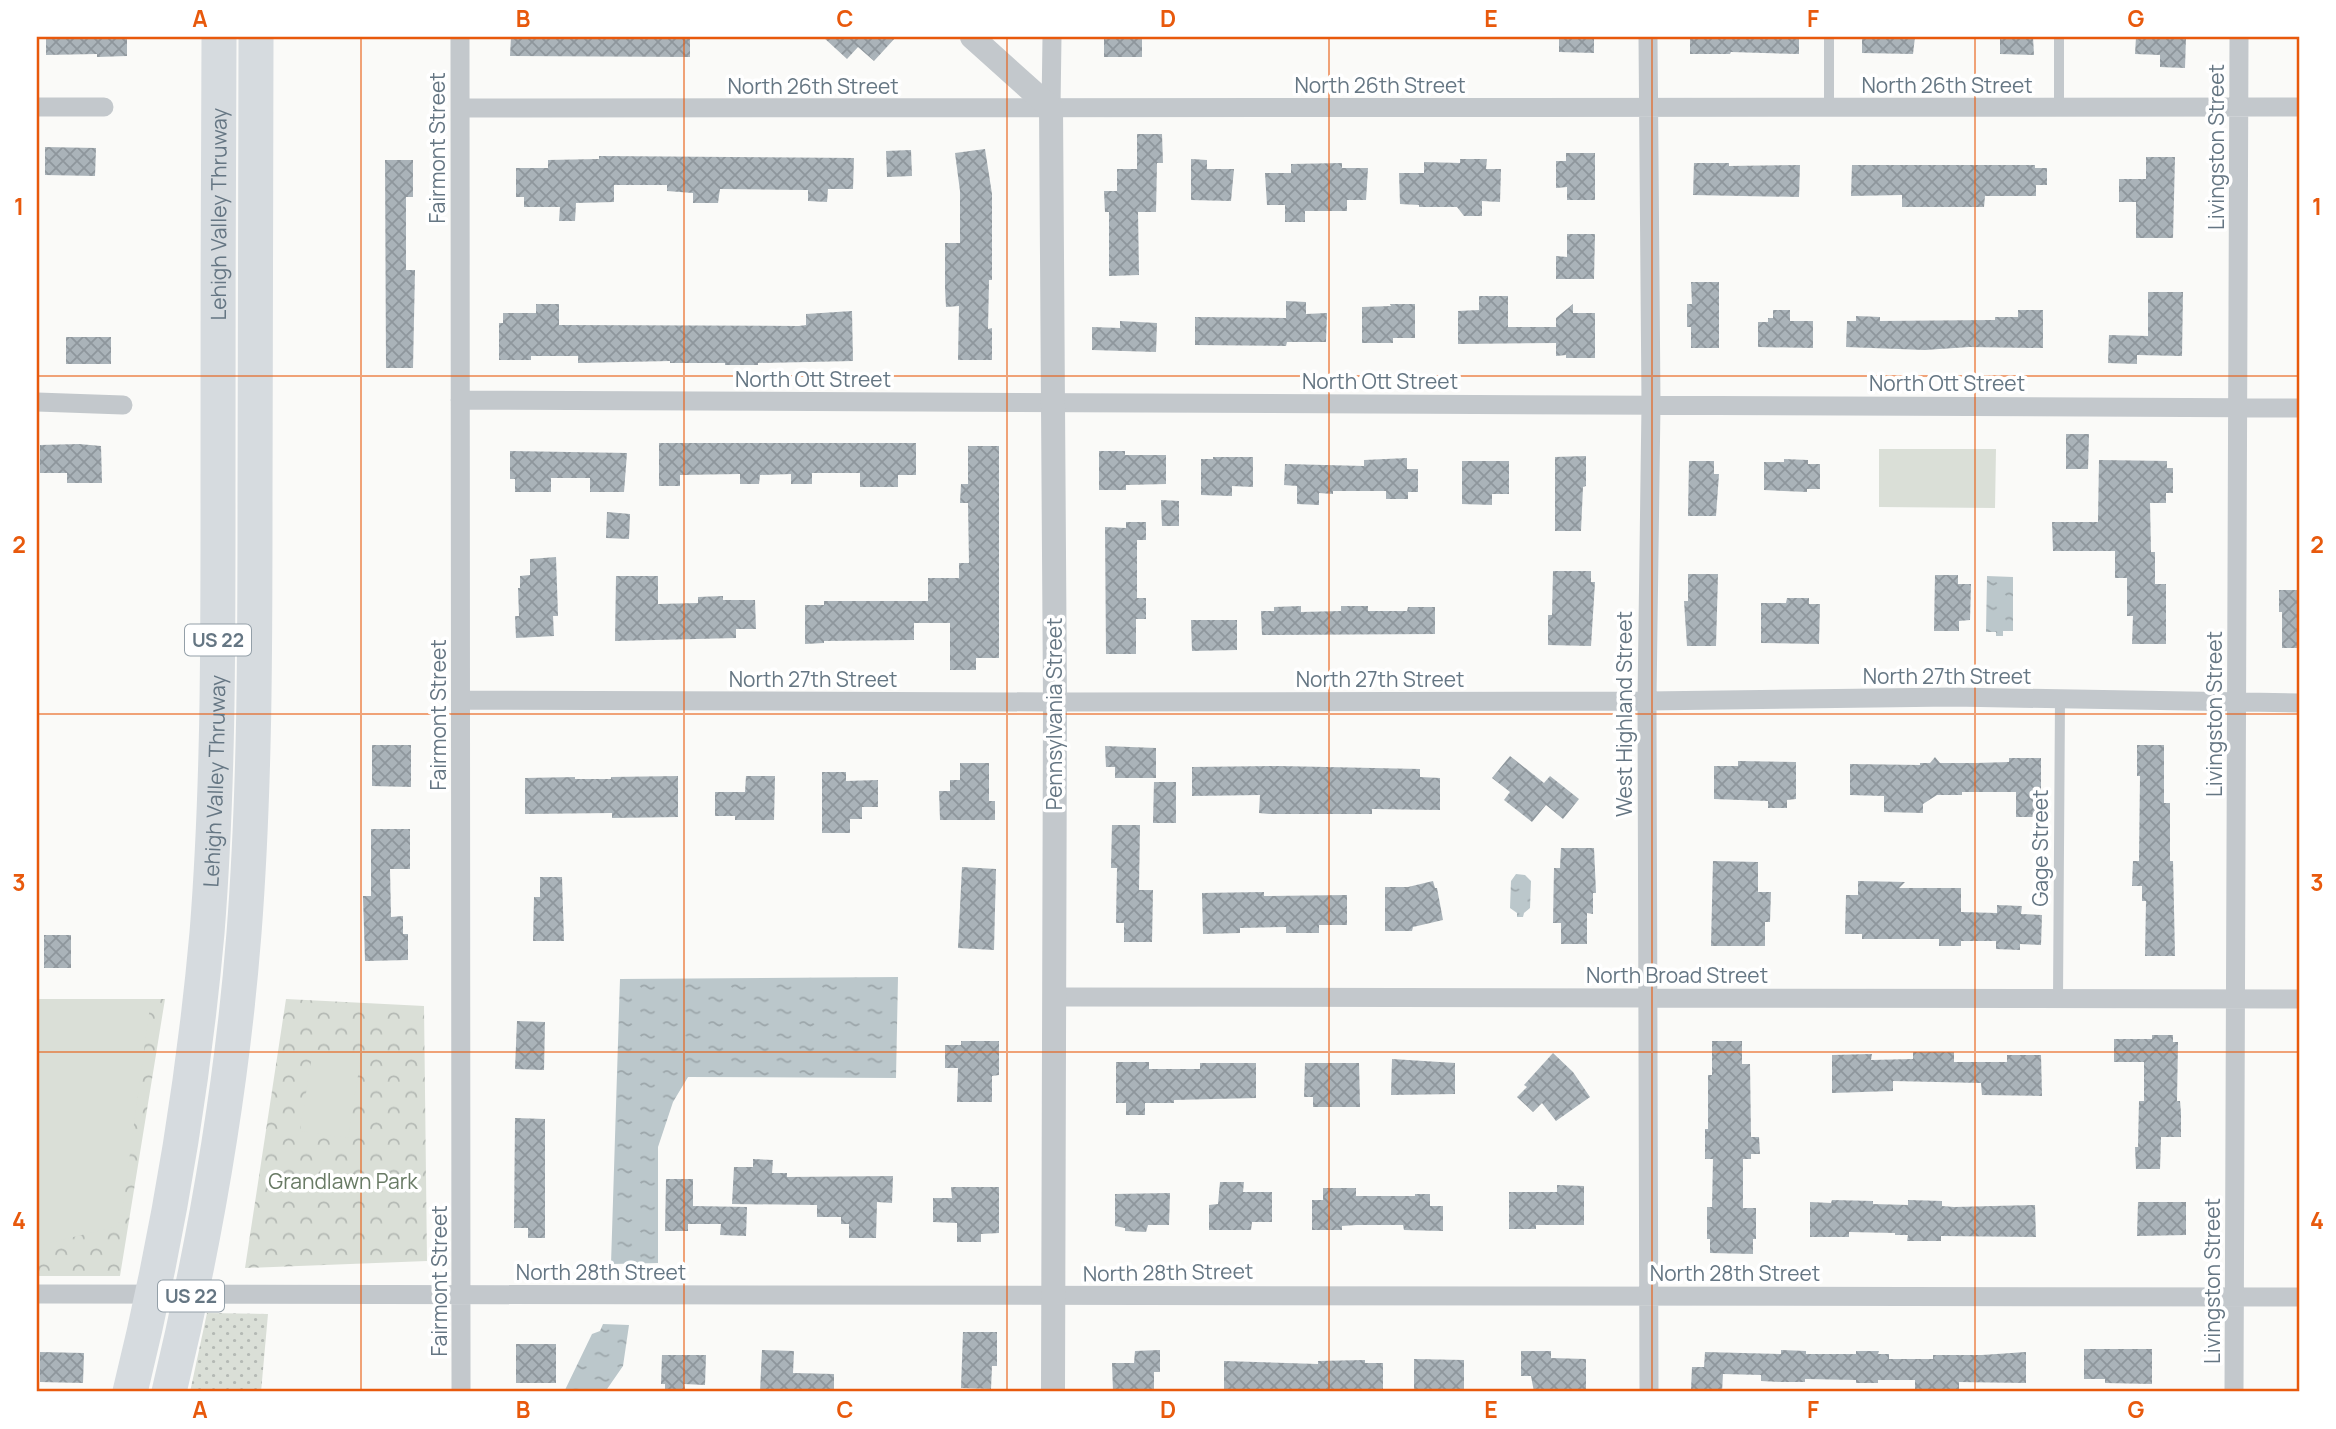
<svg xmlns="http://www.w3.org/2000/svg" width="2336" height="1429" font-family="Manrope,sans-serif">
  <defs>
    <pattern id="grass-dots" width="8" height="8" patternUnits="userSpaceOnUse" patternTransform="scale(1.75)"><rect width="8" height="8" fill="#dadfd7"/><path d="M2 2h.1M6 6h.1" fill="none" stroke="#b4b9b4" stroke-width="1.8" stroke-linecap="round"/></pattern>
    <pattern id="park-crowns" width="20" height="18" patternUnits="userSpaceOnUse" patternTransform="scale(1.75)"><rect width="20" height="18" fill="#dadfd7"/><path d="M2 6a3 3 0 1 1 6 0M12 15a3 3 0 1 1 6 0" fill="none" stroke="#b4b9b4"/></pattern>
    <pattern id="water-ripples" width="26" height="14" patternUnits="userSpaceOnUse" patternTransform="scale(1.75)"><rect width="26" height="14" fill="#bbc7cb"/><path d="M2 4q2-2 4 0t4 0M15 11q2-2 4 0t4 0" fill="none" stroke="#9ca6aa"/></pattern>
    <pattern id="building-cross-hatch" width="8" height="8" patternUnits="userSpaceOnUse" patternTransform="scale(1.75)"><rect width="8" height="8" fill="#aab3b9"/><path d="M0 0l8 8M0 8l8-8" fill="none" stroke="#8e969c"/></pattern>
  </defs>
  <rect width="100%" height="100%" fill="#fafaf8"/>
  <path fill="url(#grass-dots)" d="M207,1313l61,1 -7,78h-71z"/>
  <path fill="url(#park-crowns)" d="M37,999h128l-45,277h-83z
    M286,999l138,7 3,255 -182,7z"/>
  <path fill="#dadfd7" d="M1879,449h117l-1,59 -116,-1z
    M37,999h114l-29,213 -4,14 -81,20z
    M313,1049l48,8 -13,81 -48,-7z"/>
  <path fill="url(#water-ripples)" d="M1987,576l26,1v54h-10v5h-7v-4h-10z
    M1516,874l9,1 6,6 -1,27 -6,5 -1,4h-6v-4l-7,-5 1,-27z
    M898,977l-2,101 -208,-1 -15,25 -15,45v116l-47,1 9,-285z
    M603,1324l26,1 -6,41 -18,26h-41l28,-58 8,-3z"/>
  <path fill="url(#building-cross-hatch)" d="M46,37h81v19l-30,1v-3l-51,1z
    M511,37h179v20l-180,-1z
    M823,37h73l-22,24 -16,-14 -11,12z
    M1104,37h38v20h-38z
    M1559,37h35v16l-35,-1z
    M1690,37h109v17l-68,-2 -1,2h-40z
    M1862,37h53l-2,17 -51,-1z
    M2000,37h33l1,18 -34,-1z
    M2136,37h50l-1,31 -25,-1v-12l-25,-1z
    M1137,134h25l1,29h-6l-1,49h-18l1,63 -30,1v-64h-4l-1,-21h13v-22h20z
    M45,147l51,1 -1,28 -50,-1z
    M985,149l7,45v86h-3l-1,49 4,-1v32h-34l1,-54 -13,1 -1,-18v-46h15v-52l-5,-38z
    M911,150l1,26 -25,1 -1,-26z
    M1566,153h29v47h-28v-13l-11,1v-27h10z
    M599,156l255,2 -1,31h-25l-1,13 -19,-1v-11l-88,-1 -2,14h-25v-10l-26,-2v-6h-53v17l-38,1 -1,18h-16l1,-14h-36v-10h-8v-29h32v-8l51,-1z
    M2146,157h29l-2,81h-37v-36h-17v-23h27z
    M1191,159l16,1v9h27l-3,32 -40,-1z
    M1460,159h27l-1,10h15l-1,33 -18,-1v15h-18l-7,-9h-38v-2l-19,-1 -1,-31h25v-11l36,1z
    M385,160h28v37h-7v73h9l-2,98h-27z
    M1342,163v5h26l-2,32h-19v11h-42v11h-20v-17h-18l-2,-32h26v-9z
    M1694,163h35v3l71,-1 -1,32 -106,-2z
    M1852,165h183v3h12v17h-11v11h-51l-1,11h-82v-12l-51,1z
    M1567,234h28l-1,45h-38v-23l11,1z
    M1691,282h28v66h-28v-21h-4v-23h5z
    M2148,292h35l-1,64 -45,-1v9l-29,-1 1,-28 39,1z
    M1479,296h29v31h48v-9l17,-14v9h22v45h-29v-3l-10,1v-13l-98,1v-33l21,-1z
    M1286,301l20,1v12l21,-1 -1,29h-39l-1,4 -91,-1v-28l91,1z
    M536,304h23v21l240,1 7,-1v-11l46,-3 1,50 -95,2v2h-33v-2h-55v-2l-92,2v-7h-47v4h-32v-37h4v-10h33z
    M1390,304h25v34h-22v5h-31v-36l29,-1z
    M1773,310h17v11h23v27l-55,-1v-25h10v-4h5z
    M2018,310h25v38l-74,-1 -44,3 -79,-3 1,-26h9v-5l24,1v4l115,-1v-3h23z
    M1120,321l37,2 -1,29 -64,-2v-23l28,1z
    M66,337h45v27h-45z
    M2066,434h23l-1,35h-22z
    M659,443h257v32h-18v12h-38v-14h-48v11h-21v-10l-31,1 -1,9h-19v-10l-60,1v11h-21z
    M79,444l22,2 1,37h-35v-10h-27v-28z
    M968,446h31v212h-23v12h-26v-47h-36v17l-90,1v2l-19,1v-39h19v-4h104v-23h31v-15h10l-1,-60h-8l1,-19h7z
    M510,451l117,2 -3,39h-34v-14h-39v14h-36v-13h-5z
    M1099,451h26v4h41v29l-40,1v5h-27z
    M1586,456v30l-3,1 -2,44h-26v-74z
    M1213,457h40v30l-21,-1v10l-31,-1v-36h12z
    M1407,458v11h11v23h-10v7h-22v-8h-53v3l-14,-1v12l-22,-1v-18l-13,-1 1,-21 79,2v-6z
    M1784,459l24,1v4h12v25h-13v3l-43,-2v-28h20z
    M2099,460l68,1v7h6v25h-7v10h-16l1,49h4v32h11v60h-34l1,-28h-6v-38h-12v-27h-62l-1,-29h46z
    M1462,461h47v33h-17v11l-30,-1z
    M1689,461h25v13h5l-3,42h-28z
    M1161,500l18,1v25h-17z
    M607,512l23,2 -1,25 -23,-1z
    M1126,522h20v18h-9v58h9v21h-10v35h-30l-1,-127 21,1z
    M556,557l2,59h-5l1,20 -38,2 -1,-22h4l-1,-28h2v-12l10,-1v-16z
    M1553,571h38v11h4l-4,64 -43,-1v-30h4z
    M1688,574h30l-2,72h-29l-3,-45h4z
    M1935,575h23v9h13l-1,36 -11,1v10h-25z
    M616,576h42v28l40,-1v-6l25,-1v4h32l1,29h-20v9l-121,3z
    M2279,590h20v58h-17v-36h-3z
    M1787,598h22v6h11l-1,40 -58,-1v-40h25z
    M1301,606v6l40,-1v-5h27v5h39l1,-4h27v27l-173,1 -1,-24h13v-4z
    M1191,620h46v30l-45,1z
    M372,745h39v42l-39,-1z
    M2137,745h27v58h6v58h3l2,95h-30l1,-55h-4v-15h-10l1,-25h6l1,-85h-3z
    M1105,746l51,2v30h-41v-11h-9z
    M1510,756l34,27 6,-7 29,23 -16,20 -17,-14 -14,17 -28,-22 6,-8 -18,-14z
    M1935,757l5,6h37l32,-1v-4h32v59h-25v-25h-54v3h-25l-14,9v9l-39,-1v-16l-34,-1v-31l70,1v-2h10z
    M1738,761l58,1v37l-9,1v8h-19v-7l-54,-2v-33h24z
    M960,763h29v38h6v19h-55l-1,-29h11v-11h10z
    M1279,766l141,3v8l20,1v32l-68,-1v5h-103l-10,-1 1,-18 -68,1v-29z
    M822,772h24v9l32,-1v27h-16v12h-12v14h-28z
    M678,776v41l-66,1v-5l-87,1v-36l50,-1v2h36v-2z
    M746,776h29l-1,44h-39v-4h-20v-24h30z
    M1154,782h22v41h-23z
    M1112,825h28l-1,65h14l-1,52h-28v-19h-8l1,-55h-6z
    M371,829h39v40h-20l1,48 12,-1v18h5v26l-43,1 -2,-65h8z
    M1561,848h33l2,45h-3v21l-6,-1v31h-26v-21h-8l1,-55h6z
    M1713,861l45,1v30h13l-1,30h-5v24h-54z
    M962,867l34,2 -2,81 -36,-2z
    M540,877h22l2,64h-31l1,-44h6z
    M1433,881l2,7h2l6,32 -30,7 -1,4h-27v-44h23z
    M1858,881l47,1 -6,6h62v24l36,1v-8l25,1 -1,8 21,1 -1,30 -21,-1v6l-24,-1v-8h-35v5h-22v-7h-77v-5h-17l1,-39h12z
    M1264,892v4l83,-1v30h-28v8h-33v-6l-46,1v5l-37,1 -1,-41z
    M44,935h27v33h-27z
    M517,1021l28,1 -1,48 -29,-1z
    M2152,1035h21v7h5l-1,59h3l1,12v24h-20l-1,32h-24l-1,-22h3l1,-46h5v-39h-30v-23h38z
    M961,1041h38v34l-7,1v26h-35l1,-34h-13v-23h16z
    M1712,1041h30v23h8l1,73h8l1,17h-9v5h-8v49h13v31h-3v15l-43,-1v-14h-3v-32h5l1,-48h-8v-30h3v-54h4z
    M1913,1052h41v10h53v-7h34l1,41 -60,-1 -1,-12 -88,-2v10l-61,2v-38l40,-1 -1,6 42,-1z
    M1553,1053l20,19 17,25 -34,24 -14,-18 -9,9 -16,-15 10,-10 -3,-2z
    M1392,1059l63,4v31l-64,1z
    M1116,1062h33v7h51v-6h56v35l-82,2v3h-29v12h-19v-12h-10z
    M1305,1063h54l1,44h-47v-10h-9z
    M515,1118l30,1v119h-17v-10h-14z
    M753,1159l20,1 -1,13h15v4l106,-1 -1,27 -15,-1 -1,36h-27v-14h-8v-7h-24v-12l-85,-1 2,-37h19z
    M666,1179h27v27l54,1 -1,29 -26,-1 1,-11h-33v7h-23z
    M1220,1182h24l-1,10h29v30h-20l-1,8h-42v-25l9,-1z
    M1557,1185l27,1v39h-48v4h-27v-37h48z
    M951,1187h48v46l-18,1v8h-24v-19l-24,-1v-24h19z
    M1323,1188h33v8h59v-2h15v12h13v25l-39,-1 -1,-5h-47l-14,1v4h-30v-30h11z
    M1170,1193l-1,32h-21l-2,7 -21,-1v-3l-10,-2v-32z
    M1832,1200l41,1v3l35,1v-5l34,1v5l12,1 81,-2 1,32 -95,-1v5h-34l1,-6h-13v-2l-46,-1v5h-39v-35l21,1z
    M2138,1202h48v33l-49,1z
    M963,1332h34v34h-5l-1,23 -30,-1z
    M516,1344h40v39h-40z
    M2084,1349h68v35l-47,-1v-4h-21z
    M762,1350l32,1 -1,22 41,1v18h-74z
    M1160,1350v22h-6v20h-41l-1,-29h22l1,-12z
    M1781,1350l25,1v3h50v-3h23l-1,3h11v5h44v-4h49l44,-3v31l-67,-1v10h-44v-12h-37v3h-22v-3l-51,-1v3h-24l-20,-1v-6l-38,-1 -1,18 -31,-2 1,-23h12l1,-15 76,2z
    M1521,1351h30v7l35,1v33h-52l-3,-16h-10z
    M40,1352l44,1 -1,30 -43,-1z
    M662,1355h44l-1,30 -21,-1 1,5h-20v-5h-4z
    M1414,1359l50,1v32h-50z
    M1365,1360v3h18v29h-159v-31l94,3v-3z"/>
  <g fill="none" stroke-linecap="round" stroke-linejoin="round">
    <path stroke="#c3c8cc" stroke-width="10" d="M2059,107v-70
      M1829,108v-71
      M2058,998l2,-299"/>
    <path stroke="#c3c8cc" stroke-width="19" d="M460,37l1,1355
      M1648,37l3,367 -4,297 2,691
      M37,107h67
      M460,108l1839,-1
      M1051,108l1,-71
      M460,400l1839,8
      M37,402l86,3
      M461,700l594,2 592,-1 306,-4 346,6
      M1054,997l1245,2
      M37,1294l2262,3
      M2234,1392l5,-1355"/>
    <path stroke="#c3c8cc" stroke-width="24" d="M972,37l79,71 4,594 -2,690"/>
    <g stroke="#d6dbdf" stroke-width="35">
      <path id="s1" d="M130,1392c37,-150 63,-304 77,-459 11,-139 11,-278 11,-417 0,-160 0,-319 1,-479"/>
      <path d="M169,1392c36,-150 63,-305 75,-459 11,-143 11,-287 11,-431 0,-155 1,-310 1,-465"/>
    </g>
  </g>
  <path fill="none" stroke="#e8590c" stroke-width="2" stroke-opacity="0.55" d="M361,37v1355M684,37v1355M1007,37v1355M1329,37v1355M1652,37v1355M1975,37v1355M37,376h2262M37,714h2262M37,1052h2262"/>
  <g text-anchor="middle" dominant-baseline="central" stroke-width="7" stroke-linejoin="round" paint-order="stroke">
    <g fill="#fff" stroke="#939fa8" stroke-width="2">
      <rect x="185" y="624.5" width="66" height="31" rx="5"/>
      <rect x="158" y="1280.5" width="66" height="31" rx="5"/>
    </g>
    <g font-size="19" font-weight="bold" fill="#657683">
      <text x="218" y="640">US 22</text>
      <text x="191" y="1296">US 22</text>
    </g>
    <g font-size="21" fill="#657683" stroke="#fff">
      <text x="1380" y="85">North 26th Street</text>
      <text x="1947" y="85">North 26th Street</text>
      <text x="813" y="86">North 26th Street</text>
      <text transform="translate(2216 147) rotate(-90)">Livingston Street</text>
      <text transform="translate(437 148) rotate(-90)">Fairmont Street</text>
      <text stroke="none"><textPath href="#s1" startOffset="1185">Lehigh Valley Thruway</textPath></text>
      <text x="813" y="379">North Ott Street</text>
      <text x="1380" y="381">North Ott Street</text>
      <text x="1947" y="383">North Ott Street</text>
      <text x="1947" y="676">North 27th Street</text>
      <text x="813" y="679">North 27th Street</text>
      <text x="1380" y="679">North 27th Street</text>
      <text transform="translate(1054 714) rotate(-90)">Pennsylvania Street</text>
      <text transform="translate(1624 714) rotate(-90)">West Highland Street</text>
      <text transform="translate(2214 714) rotate(-90)">Livingston Street</text>
      <text transform="translate(438 715) rotate(-90)">Fairmont Street</text>
      <text stroke="none"><textPath href="#s1" startOffset="618">Lehigh Valley Thruway</textPath></text>
      <text transform="translate(2040 848) rotate(-90)">Gage Street</text>
      <text x="1677" y="975">North Broad Street</text>
      <text x="601" y="1272">North 28th Street</text>
      <text transform="translate(1168 1272) rotate(-1)">North 28th Street</text>
      <text x="1735" y="1273">North 28th Street</text>
      <text transform="translate(439 1281) rotate(-90)">Fairmont Street</text>
      <text transform="translate(2212 1281) rotate(-90)">Livingston Street</text>
    </g>
    <g font-size="21" fill="#687a64" stroke="#fff">
      <text x="343" y="1181">Grandlawn Park</text>
    </g>
  </g>
  <rect width="2336" height="1429" fill="none" stroke="#ffffff" stroke-width="77"/>
  <rect x="38" y="38" width="2260" height="1352" fill="none" stroke="#e8590c" stroke-width="2.5"/>
  <g font-size="23" text-anchor="middle" font-weight="bold" fill="#e8590c">
    <text x="200" y="27">A</text>
    <text x="523" y="27">B</text>
    <text x="845" y="27">C</text>
    <text x="1168" y="27">D</text>
    <text x="1491" y="27">E</text>
    <text x="1813" y="27">F</text>
    <text x="2136" y="27">G</text>
    <text x="19" y="215">1</text>
    <text x="2317" y="215">1</text>
    <text x="19" y="553">2</text>
    <text x="2317" y="553">2</text>
    <text x="19" y="891">3</text>
    <text x="2317" y="891">3</text>
    <text x="19" y="1229">4</text>
    <text x="2317" y="1229">4</text>
    <text x="200" y="1418">A</text>
    <text x="523" y="1418">B</text>
    <text x="845" y="1418">C</text>
    <text x="1168" y="1418">D</text>
    <text x="1491" y="1418">E</text>
    <text x="1813" y="1418">F</text>
    <text x="2136" y="1418">G</text>
  </g>
</svg>
